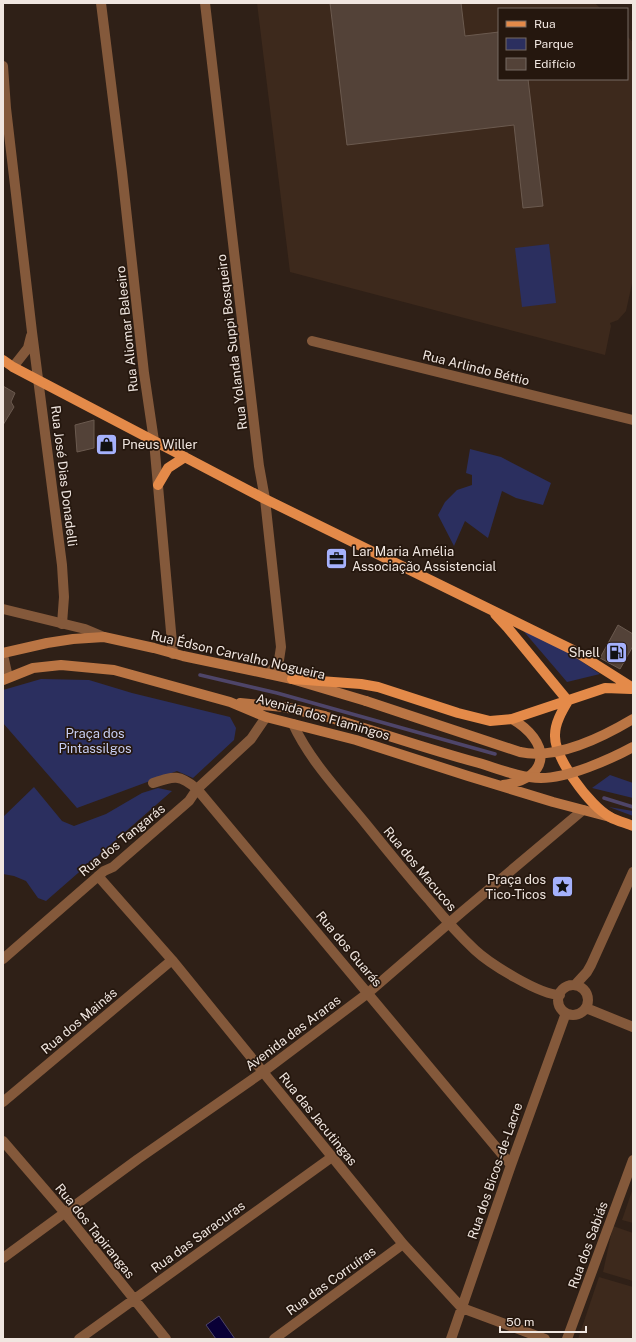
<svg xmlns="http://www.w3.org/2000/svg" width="636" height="1342" font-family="'Public Sans',sans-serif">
  <rect width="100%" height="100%" fill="#2f2017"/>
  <path fill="#3d291c" d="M257,3h338l6,6h-102v70h128v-43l6,6v237l-7,32 -8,9 -8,3 1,3 -6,29 -315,-83z
    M633,1188v35l-11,-3z
    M613,1226l20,7v48l-30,-9z
    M599,1277l34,10v52h-55z"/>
  <path fill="#2b2f5f" d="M549,244l7,59 -34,4 -7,-59z
    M470,449l31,8 50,26 -8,22 -27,-7 -14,-7 -14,47 -23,-17 -11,25 -16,-31 7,-13 12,-12 15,-5v-10l-6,-2z
    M520,627l48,25 32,22 -33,8z
    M41,679l48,1 43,13 98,24 6,11 -2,12 -41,38 -16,-7 -100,37 -74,-85v-33z
    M610,775l23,8v15l-41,-10z
    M34,787l28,34 12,5 32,-12 36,-21 16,-5 14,3 -126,110 -8,-3 -12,-17 -12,-5 -11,-2v-57z
    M609,807l24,4v5z"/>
  <path fill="#090036" stroke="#4e4569" d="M219,1316l16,23h-19l-10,-14z"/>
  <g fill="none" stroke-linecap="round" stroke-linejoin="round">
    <path stroke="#4e4569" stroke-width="3.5" d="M200,675l77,18 218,61
      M604,798l29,9"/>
  </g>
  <path fill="#534238" stroke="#6b5a4f" d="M330,3h131l4,33 34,-4v47h29l15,127 -20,2 -9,-83 -167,20z
    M3,386l12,7 -4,9 3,5 -11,18z
    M94,420v28l-17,4 -2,-27z
    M618,625l15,9v12l-13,23 -20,-11z"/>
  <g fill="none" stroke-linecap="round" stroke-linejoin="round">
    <path stroke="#84593b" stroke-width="10" d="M101,3l21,169 22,201 10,68 19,213
      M205,3l54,463 6,33 16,148 -2,13 -2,5 -9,9
      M3,66l3,42 26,224 30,233 2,32 -2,27
      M312,341l321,79
      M13,367l15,-19 3,-12
      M293,724c17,37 47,68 73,100 21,26 42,52 64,77 14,17 29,34 45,49 15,14 65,45 85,45
      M153,783c21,-7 26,-9 44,6l314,376
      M98,876l74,84 231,284 59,64 83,31
      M3,959l101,-88 9,-4 76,-66 8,-12 54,-50 15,-22
      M575,985l12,-13 4,-7 42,-93
      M558 1000a15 15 0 1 1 30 0a15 15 0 1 1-30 0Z
      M586,1008l47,19
      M3,1102l169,-142
      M3,1141l62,72 101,126
      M3,1258l135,-99 125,-87 105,-79 95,-82 120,-101
      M79,1339l253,-182
      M274,1339l129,-95
      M451,1339l60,-174 55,-152
      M567,1339l66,-179"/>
    <path stroke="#84593b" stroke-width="10" d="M3,609l82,20 19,8
      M3,655l5,22"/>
    <path stroke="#ba7544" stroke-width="10" d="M3,653l44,-10 26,-4 31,-2 50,11 29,8 109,23 74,22
      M3,680l30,-12 28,-3 53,5 116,32 36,15 90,23 112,36 85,26 57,15
      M240,703l44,4 40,9
      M503,785c50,-7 47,-44 9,-66"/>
    <path stroke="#e48a49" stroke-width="10" d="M3,360l10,7 252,132 308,151 60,38
      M158,485l10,-17 17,-11
      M495,614l12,13 61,74
      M292,679l69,5 17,3 80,26 32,8 22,-2 93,-31 26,1
      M568,701c-6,10 -13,22 -13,34 -1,23 35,71 55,82 7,4 16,6 23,9"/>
    <path stroke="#ba7544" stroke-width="10" d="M366,701l154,51c37,8 81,-14 113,-33
      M324,716c52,15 103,33 155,47 20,6 41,15 62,15 27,0 68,-18 92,-31"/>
  </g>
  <defs>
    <symbol id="shop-square" viewBox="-11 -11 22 22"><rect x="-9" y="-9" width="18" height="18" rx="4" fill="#a5b1fc" stroke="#25170e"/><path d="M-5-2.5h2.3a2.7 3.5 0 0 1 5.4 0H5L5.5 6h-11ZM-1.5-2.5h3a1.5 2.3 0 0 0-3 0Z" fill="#111"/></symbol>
    <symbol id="office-square" viewBox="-11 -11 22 22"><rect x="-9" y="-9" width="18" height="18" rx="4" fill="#a5b1fc" stroke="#25170e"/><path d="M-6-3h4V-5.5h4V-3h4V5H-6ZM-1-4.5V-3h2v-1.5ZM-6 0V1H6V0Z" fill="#111"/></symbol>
    <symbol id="fuel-square" viewBox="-11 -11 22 22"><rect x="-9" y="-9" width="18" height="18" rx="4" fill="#a5b1fc" stroke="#25170e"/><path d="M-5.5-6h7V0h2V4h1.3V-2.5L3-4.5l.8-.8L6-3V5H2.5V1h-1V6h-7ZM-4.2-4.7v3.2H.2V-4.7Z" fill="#111"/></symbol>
    <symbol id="sight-square" viewBox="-11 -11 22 22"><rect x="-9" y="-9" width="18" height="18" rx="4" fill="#a5b1fc" stroke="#25170e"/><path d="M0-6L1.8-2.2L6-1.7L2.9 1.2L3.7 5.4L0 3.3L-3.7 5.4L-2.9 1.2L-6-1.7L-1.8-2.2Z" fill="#111"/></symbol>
  </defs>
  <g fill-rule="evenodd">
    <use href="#shop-square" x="94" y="432" width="25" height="25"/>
    <use href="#office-square" x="324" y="546" width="25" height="25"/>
    <use href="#fuel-square" x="604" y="640" width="25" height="25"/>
    <use href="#sight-square" x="550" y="874" width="25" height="25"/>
  </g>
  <g text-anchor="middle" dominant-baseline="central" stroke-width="3.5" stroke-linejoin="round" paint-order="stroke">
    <g font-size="13" fill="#f0e6e0" stroke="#25170e">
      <text transform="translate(127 329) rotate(-96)">Rua Aliomar Baleeiro</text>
      <text transform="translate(232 342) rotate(-97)">Rua Yolanda Suppi Bosqueiro</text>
      <text transform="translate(476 368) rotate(14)">Rua Arlindo Béttio</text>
      <text transform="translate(64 476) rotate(83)">Rua José Dias Donadelli</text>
      <text transform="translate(238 655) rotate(13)">Rua Édson Carvalho Nogueira</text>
      <text transform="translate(323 717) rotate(16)">Avenida dos Flamingos</text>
      <text transform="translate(122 840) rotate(-39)">Rua dos Tangarás</text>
      <text transform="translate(420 869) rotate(50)">Rua dos Macucos</text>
      <text transform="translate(349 949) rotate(50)">Rua dos Guarás</text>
      <text transform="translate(79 1021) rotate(-40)">Rua dos Mainás</text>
      <text transform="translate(293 1033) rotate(-37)">Avenida das Araras</text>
      <text transform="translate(318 1119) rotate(51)">Rua das Jacutingas</text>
      <text transform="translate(495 1171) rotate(-71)">Rua dos Bicos-de-Lacre</text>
      <text transform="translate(95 1231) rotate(51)">Rua dos Tapirangas</text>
      <text transform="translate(198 1237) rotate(-36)">Rua das Saracuras</text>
      <text transform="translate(588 1245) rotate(-70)">Rua dos Sabiás</text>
      <text transform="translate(331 1281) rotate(-36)">Rua das Corruíras</text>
    </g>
    <g font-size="13" fill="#f0e6e0" stroke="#25170e" text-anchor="start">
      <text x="122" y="444">Pneus Willer</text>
      <text x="352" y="551">Lar Maria Amélia<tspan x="352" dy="15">Associação Assistencial</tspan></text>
      <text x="600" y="652" text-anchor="end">Shell</text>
      <text x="546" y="879" text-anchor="end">Praça dos<tspan x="546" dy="15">Tico-Ticos</tspan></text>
    </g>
    <g font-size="13" fill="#c7cef3" stroke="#25170e">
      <text x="95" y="733">Praça dos<tspan x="95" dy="15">Pintassilgos</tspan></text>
    </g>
  </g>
  <rect width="636" height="1342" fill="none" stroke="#f0e6e0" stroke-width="8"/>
  <rect x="498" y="8" width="130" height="72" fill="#25170e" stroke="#766a62"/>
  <rect x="506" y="21" width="20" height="6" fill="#e48a49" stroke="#766a62"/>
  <text x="534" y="28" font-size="12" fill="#f0e6e0">Rua</text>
  <rect x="506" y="38" width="20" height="12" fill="#2b2f5f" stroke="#766a62"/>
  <text x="534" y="48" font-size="12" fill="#f0e6e0">Parque</text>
  <rect x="506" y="58" width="20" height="12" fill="#534238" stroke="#766a62"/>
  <text x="534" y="68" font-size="12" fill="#f0e6e0">Edifício</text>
  <path d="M500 1326v6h86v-6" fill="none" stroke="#f0e6e0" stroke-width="2"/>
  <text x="506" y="1326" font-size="12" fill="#f0e6e0" stroke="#25170e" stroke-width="3" paint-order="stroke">50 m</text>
</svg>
